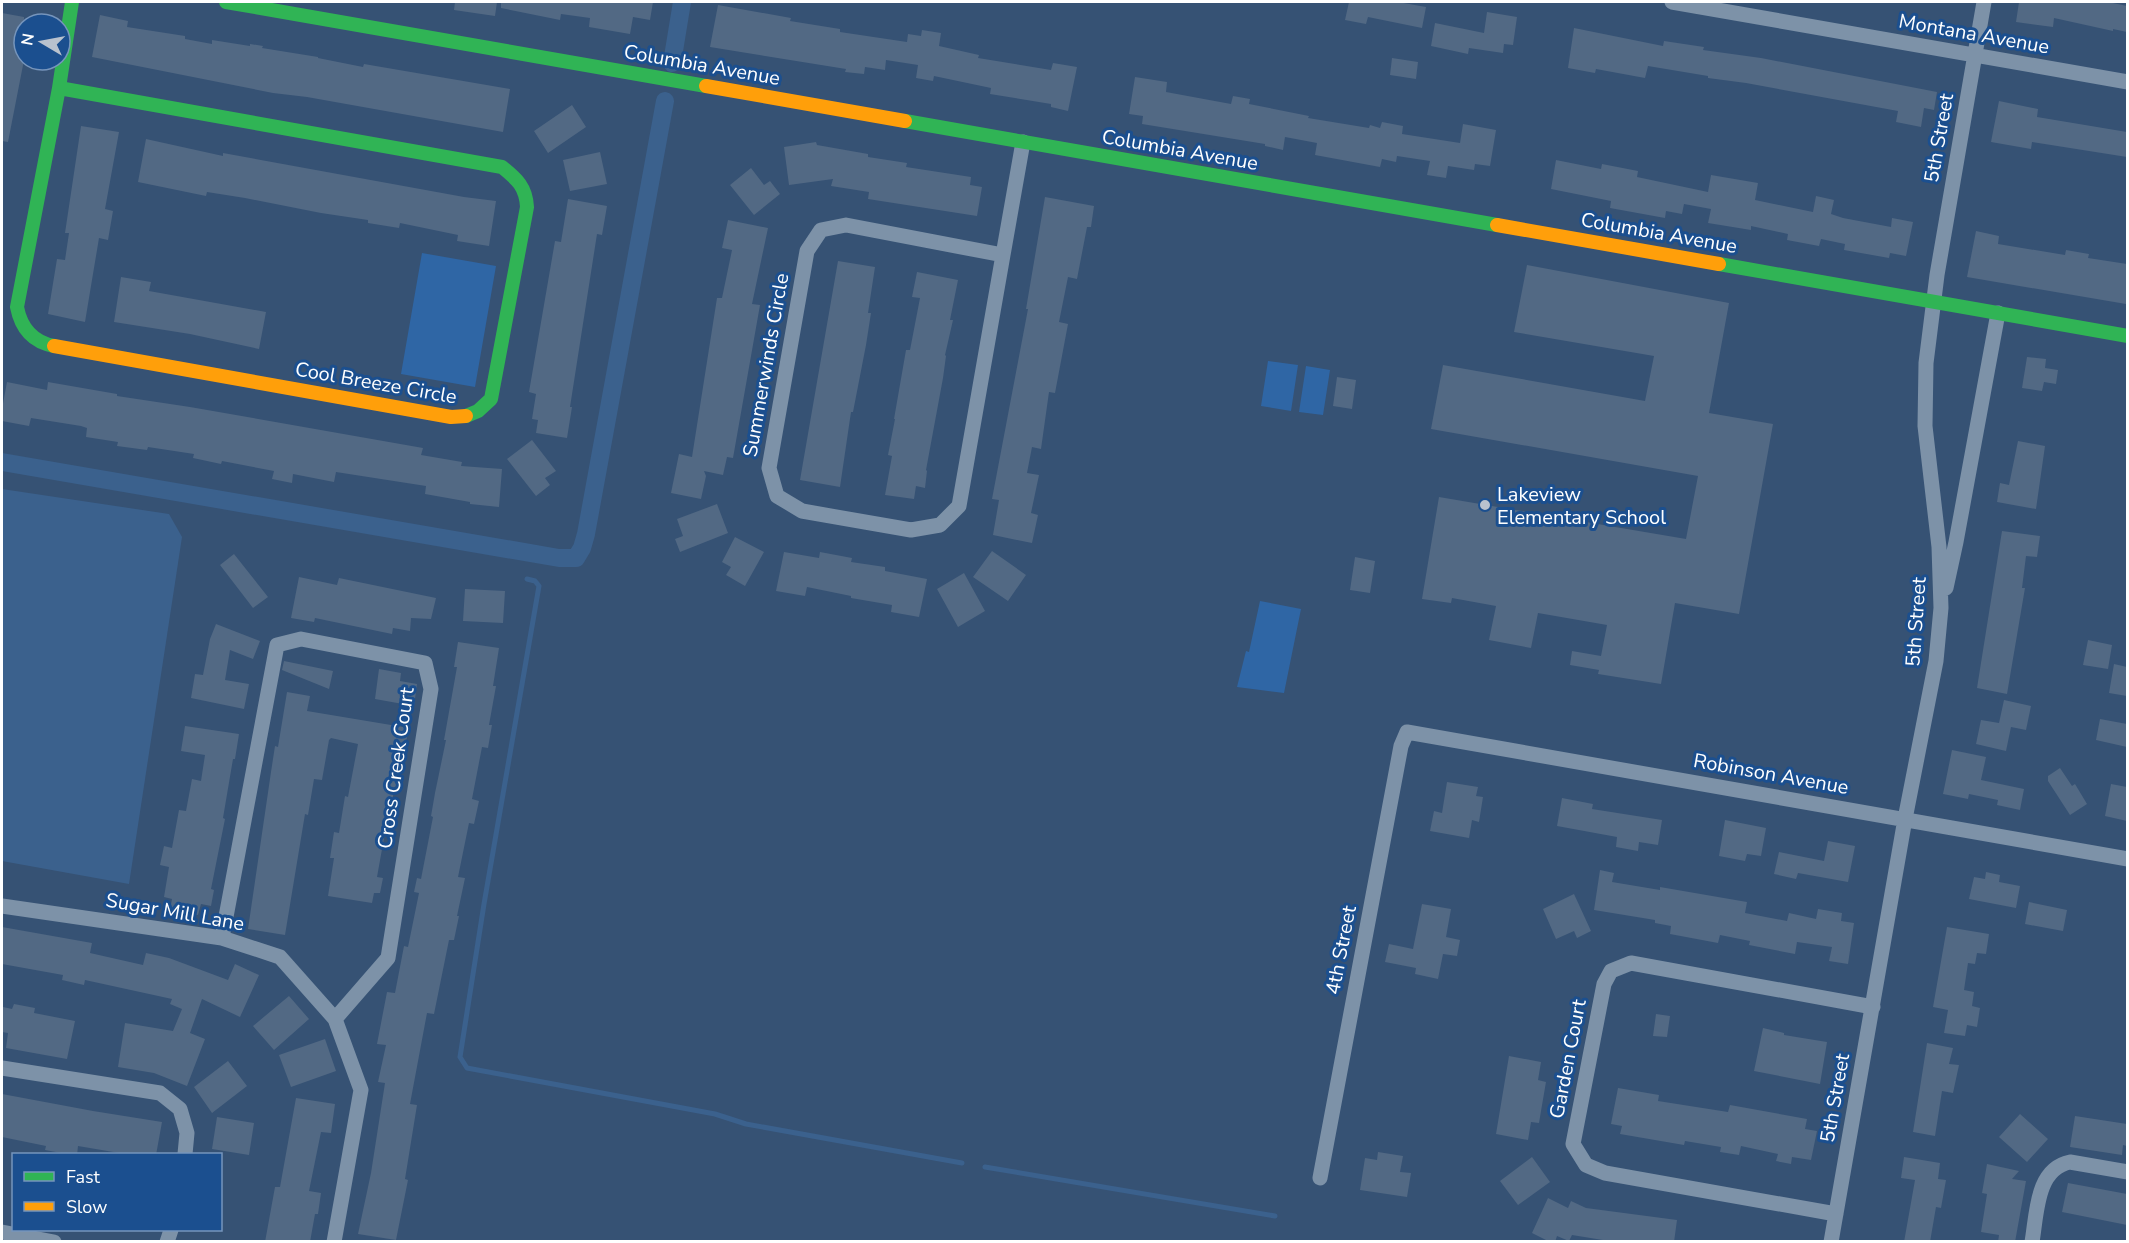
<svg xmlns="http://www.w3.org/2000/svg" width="2129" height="1243" font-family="'Nunito Sans',sans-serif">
  <rect width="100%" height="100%" fill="#365274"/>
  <path fill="#2f66a5" d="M422,253l74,13 -21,121 -74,-13z
    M1268,361l30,4 -7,46 -30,-5z
    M1306,366l24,4 -7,45 -24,-3z
    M1260,601l41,8 -17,84 -47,-6 9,-36 3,1z"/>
  <path fill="#3b618d" d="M2,489l167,25 13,23 -53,347 -127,-23z"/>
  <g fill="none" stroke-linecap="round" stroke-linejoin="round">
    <path stroke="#3b618d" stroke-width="5" d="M527,579l8,2 4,5 -55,318 -24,153 7,11 248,46 31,10 216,39
      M985,1167l290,49"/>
    <path stroke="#3b618d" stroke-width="18" d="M672,63l10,-61
      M2,462l557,96h17l6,-10 4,-14 79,-433"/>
  </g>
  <path fill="#526984" d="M455,2h42l-2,14 -41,-6z
    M501,2h152l-3,18 -17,-3 -3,17 -41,-7 1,-9 -29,-4 -1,6 -59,-12z
    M1349,2h49l28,5 -4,21 -54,-11 -2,7 -21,-4z
    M2019,2h89l19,4v26l-14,-3v2l-59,-13 -1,9 -37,-5z
    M718,5l73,13 -1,3 50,8v3l67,10 1,-8 13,2 1,-6 19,3 -2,13 40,9 -1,3 73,12 2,-7 24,4 -9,44 -17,-4v-3l-61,-10 1,-6 -57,-12 -1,5 -17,-3 2,-13 -32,-5 -1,10 -20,-3 -1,7 -19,-2 1,-3 -136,-22z
    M1487,12l30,5 -4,28 -9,-1 -1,9 -34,-5 -1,6 -37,-8 4,-23 49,10z
    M2,13l22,4v43l-16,82 -6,-1z
    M100,15l28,6 -1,6 58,9v3l27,5v-4l38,6v-2l13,2 -1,2 56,9v1l45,9 1,-3 146,25 -7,43 -196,-35 -34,-4 -181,-36z
    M1574,28l89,18 1,-5 40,6 -1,3 58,8 176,34 -3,18 -10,-2 -3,19 -25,-5 2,-11 -152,-28 -38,-5v-2l-60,-10 -3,12 -49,-9 -1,4 -27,-5z
    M1392,58l26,4 -2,17 -26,-4z
    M1135,77l32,5 -1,10 65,12 2,-8 17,3 -1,5 60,12 -1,2 61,10 1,-3 10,3 2,-6 21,4 -1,8 58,9 3,-19 33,6 -6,36 -15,-2 -1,6 -26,-4 -2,12 -19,-3 3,-14 -33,-5 -1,6 -14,-3 -2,8 -65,-12 2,-12 -32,-6 -2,13 -18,-4v-2l-123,-20 1,-8 -14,-2z
    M1999,101l39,8 -1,8 90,15v25l-95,-15 -1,7 -40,-7z
    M572,105l14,22 -38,26 -14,-22z
    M81,126l38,6 -14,77 8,2 -5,29 -9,-2 -14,84 -37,-8 9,-55 8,1 4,-27h-4z
    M146,139l77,17v-3l241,44 32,4 -7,45 -32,-5 1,-6 -58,-12 -1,5 -31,-5v-3l-47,-7 -76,-15 -38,-6 -1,4 -68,-14z
    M816,142l1,3 51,9v3l39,6 -1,4 65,10 -1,8 12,2 -5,29 -109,-17 1,-7 -38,-6 2,-7 -44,6 -5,-38z
    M600,152l7,32 -37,7 -7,-31z
    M1556,160l45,9 1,-5 36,7 -1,6 71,15 3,-17 47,8 -3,17 58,12 3,-16 18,4 -3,14 12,4 48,9 1,-9 21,4 -7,34 -16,-3 -1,5 -45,-8 1,-6 -24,-5 -2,7 -32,-6 1,-6 -37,-8v4l-43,-7 3,-14 -27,-5 -2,10 -16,-3 -1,7 -55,-10 1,-7 -60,-12z
    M751,168l13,17 6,-4 10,13 -26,21 -24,-30z
    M1045,197l49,9 -3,21h-4l-10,52 -9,-2 -9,45 9,2 -13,69 -6,-1 -8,57 -9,-2 -5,26 12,2 -8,38 7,2 -6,28 -39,-8 6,-35 -7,-1 36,-190h-2z
    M568,199l39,7 -5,29 -5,-1 -27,173h2l-5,31 -31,-5 2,-13 -6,-1 4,-25 -7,-2 26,-151 6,1z
    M728,220l40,8 -16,76 8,1 -27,153 -6,-1 -4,18 -19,-4 2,5 -5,23 -30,-6 8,-39 13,3 25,-159h5l10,-48 -10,-2z
    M1976,231l23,5 -1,8 67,11 1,-5 23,4 -1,4 39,6 -1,40 -159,-27z
    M838,261l37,6 -7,46h3l-5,32 -13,67h-2l-11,75 -40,-7z
    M1527,265l202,38 -20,110 64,11 -34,190 -64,-11 -14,81 -63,-10 1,-4 -29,-5 2,-14 29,5 6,-31 -69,-12 -7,35 -42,-8 7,-34 -44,-8 -1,5 -29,-4 17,-102 247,42 12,-63 -267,-47 12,-64 202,36 9,-45 -140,-24z
    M917,272l41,8 -8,40h3l-8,35 1,1 -3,22 -17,92 1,1 -2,17 -9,-2 -2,13 -29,-4 7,-39 -4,-1 7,-36h-1l12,-69h4l10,-52 -8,-1z
    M121,277l30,5 -2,9 117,21 -7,37 -69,-15 -76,-12z
    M2027,357l19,2 -1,9 13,2 -2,14 -12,-2 -2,9 -20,-3z
    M1337,377l19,3 -4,29 -19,-3z
    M7,382l40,8 1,-8 69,12v2l73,11 233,41 -2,7 41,7 -1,4 41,3 -3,38 -29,-3v-2l-45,-8 1,-8 -90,-14 -2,10 -41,-8 -1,9 -20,-4 2,-8 -52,-10 -1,3 -28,-6 1,-4 -46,-7 -1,3 -30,-4 1,-4 -32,-5 1,-9 -6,-2 -50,-8 -2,8 -27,-5v-12z
    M532,440l24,31 -11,7 5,7 -14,11 -29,-37z
    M2018,441l27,5 -9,63 -39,-7 3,-19 9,2z
    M717,504l11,29 -48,19 -5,-13 8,-3 -6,-17z
    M2002,531l38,5 -3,21 -11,-1 -4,32h3l-18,106 -30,-6z
    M735,537l29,15 -19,34 -19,-11 5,-8 -9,-5z
    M992,551l34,24 -18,26 -35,-24z
    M784,552l35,6 1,-6 32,6 -1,4 34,5v4l42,8 -8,38 -28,-5 1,-7 -41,-7v-2l-44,-9 -2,9 -29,-5z
    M234,554l34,43 -15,11 -33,-43z
    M1355,557l20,4 -5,32 -20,-3z
    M964,573l21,38 -27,16 -21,-38z
    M299,577l38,8 2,-7 97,20 -5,21 -20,-1 -1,13 -17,-3 -1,6 -77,-16 -1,4 -23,-4z
    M465,589l40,2 -2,32 -40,-2z
    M216,624l44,17 -7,18 -23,-9 -5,30 24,4 -5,25 -53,-11 4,-24 8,1 7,-36z
    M2088,640l24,5 -4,24 -25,-4z
    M458,642l41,6 -6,38h3l-7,39h3l-4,23 -6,-1 -10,52 7,2 -5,23 -5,-1 -11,54 7,1 -8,38h2l-5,24h-5l-15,74 -7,-1 -17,91 7,1 -12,74 3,1 -12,60 -38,-6 13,-61 14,-90 -7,-1 8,-37 -9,-1 10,-52 8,1 9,-47 4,1 11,-54 -5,-1 3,-14 4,1 12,-62 -2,-1 4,-23 11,-53h-2l13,-73h-3z
    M284,661l49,10 -4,18 -47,-19z
    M2114,664l13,3v29l-18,-3z
    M379,669l22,4 -1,8 17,3 -3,22 -39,-7z
    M287,692l23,4 -3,15 102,17 -13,62h-2l-6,37h-2l-9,50 6,1 -3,15h-6l-2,10 -44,-7 6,-38h-4l4,-26 5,1 6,-37 3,1 10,-53 -27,-6 -2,2 -7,40 -8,-1 -6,36 -3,-1 -20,121 -37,-6 23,-157 4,-26 3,1z
    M2004,700l27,6 -5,24 -15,-3 -5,24 -30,-7 5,-24 18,3z
    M2100,719l27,5v23l-31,-7z
    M185,726l54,8 -4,25h-2l-10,59 2,1 -14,70 3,1 -3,16 -10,-2 -3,11 -28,-5 2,-11 -8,-2 5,-30 -9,-2 4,-19 8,2 7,-38 7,1 6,-32 9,2 4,-26 -24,-4z
    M1952,750l34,7 -5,23 43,9 -4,21 -23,-5 1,-5 -29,-6 -1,5 -25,-5z
    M2060,768l12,18 3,-2 12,20 -17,11 -22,-34v-5z
    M1447,782l31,5 -2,9 7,1 -4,25 -7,-2 -3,18 -39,-7 4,-20 8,2z
    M2111,784l16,3v34l-22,-5z
    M1562,798l31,6 -1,5 70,11 -4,25 -19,-3 -1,9 -22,-4 1,-10 -60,-11z
    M1725,820l41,8 -5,28 -14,-2 -2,7 -26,-5z
    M1828,841l27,5 -7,36 -50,-9 -2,6 -22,-5 5,-22 45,9z
    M1600,870l14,3 -2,9 48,8v-3l87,15 -2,11 42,8 2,-8 27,6 2,-10 24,4 -1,8 13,2 -6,41 -19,-3 3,-14 -35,-5 -2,12 -46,-9 1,-4 -30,-6 -2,8 -48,-9 1,-8 -16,-3v-3l-61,-10z
    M1986,872l14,3 -1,7 21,4 -4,22 -47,-9 5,-22 11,2z
    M1574,894l17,37 -14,7 -3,-7 -18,8 -13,-30z
    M2029,902l38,8 -4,21 -38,-7z
    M1422,904l29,5 -5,28 14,3 -3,16 -14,-2 -5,25 -23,-5 1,-6 -31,-6 4,-18 24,5z
    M2,927l90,16 -2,10 53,12 3,-12 23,5 59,22 7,-16 24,11 -19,42 -38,-18 -12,34 15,6 -18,47 -33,-13 -36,-6 7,-44 48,8 9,-22 -12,-5 2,-5 -87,-19 -1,5 -22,-5 1,-5 -61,-11z
    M1947,927l42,7 -3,20 -9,-1 -2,11 -7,-1 -4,27 10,2 -2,14 8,2 -3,19 -10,-2 -2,11 -21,-3 4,-23 -15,-3z
    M289,996l20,23 -35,31 -21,-24z
    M14,1004l21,4 -1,5 41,8 -8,38 -61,-11 2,-15 -6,-1v-17l1,-8 9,2z
    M1656,1014l14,2 -3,21 -14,-1z
    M1763,1028l21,5v2l43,7 -7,42 -66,-13z
    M325,1039l11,32 -45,16 -12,-32z
    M1927,1043l26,5 -4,16 10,1 -6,28 -11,-2 -7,45 -22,-4z
    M1509,1056l32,6 -3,18 8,2 -5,29 -2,12 -8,-1 -3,18 -32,-6z
    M228,1061l19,25 -35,27 -18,-26z
    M1618,1088l41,7 -1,6 70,11 2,-7 77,14 -2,10 12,2 -6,29 -19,-3 -1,7 -15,-3 2,-7 -37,-8 -2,9 -19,-3 1,-5 -36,-6 -1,4 -64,-11 2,-8 -11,-2z
    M2,1094l91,17 69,11 -6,33h-25l-53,-9 -1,9h-5l-27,-5 1,-4 -44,-9z
    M296,1098l39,6 -4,29 -10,-1 -12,59 12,2 -3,21h-3l-5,28h-45l10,-55h5z
    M2020,1114l28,25 -21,23 -28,-25z
    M2075,1116l52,8v22l-4,-1 -1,10 -52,-8z
    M217,1117l37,6 -5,32 -37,-6z
    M1378,1152l25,4 -3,16 11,1 -4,24 -47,-7 5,-32 12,2z
    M1532,1157l18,25 -32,23 -18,-24z
    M1904,1157l36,6 -2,16 8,1 -5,28 -5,-1 -6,35h-26l11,-62 -14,-2z
    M1987,1164l32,7 -7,8 14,2 -11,61h-17l1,-7 -18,-3 6,-38 -5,-1z
    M2068,1183l59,11v31l-65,-13z
    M1548,1198l20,10 3,-7 15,7 91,12 -3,22h-59l-43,-7 -3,6 -12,-5 -2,6h-5l-18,-9z"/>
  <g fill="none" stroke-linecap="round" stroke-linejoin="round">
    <path stroke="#7d92a8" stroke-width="15" d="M1672,2l456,80
      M1003,255l-44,251 -19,19 -29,5 -109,-19 -25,-15 -8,-28 38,-217 14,-21 25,-5 157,30 20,-113
      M1946,588l10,-46 42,-229
      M2,906l220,32 58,19 55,62 26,71 -27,152
      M222,938l55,-293 24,-6 124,24 6,26 -43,269 -53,61
      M2,1068l158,25 20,16 7,24 -2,21
      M1320,1178l81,-432 6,-14 721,127
      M1836,1214l-231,-41 -19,-8 -13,-21 31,-160 7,-13 20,-8 242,44
      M2,1232l52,10
      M167,1242l4,-12
      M1831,1242l74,-423 31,-158 5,-53 -2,-61 -14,-121 1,-63 11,-88 47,-273
      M2032,1242c5,-29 4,-73 38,-80l58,10"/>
    <path stroke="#30b455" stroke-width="14" d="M226,2l480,84
      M59,88l443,79c15,12 24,20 25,40l-36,192 -13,12 -12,5
      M905,121l592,104
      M1719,264l409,72
      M54,346c-21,-4 -33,-18 -37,-39l42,-219 13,-86"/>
    <path stroke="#ff9f0a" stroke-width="14" d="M706,86l199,35
      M1497,225l222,39
      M54,346l397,71 15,-1"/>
  </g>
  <circle fill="#b9c2ce" stroke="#1b4f8f" stroke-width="2" cx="1485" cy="505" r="6"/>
  <g text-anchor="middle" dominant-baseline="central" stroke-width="6" stroke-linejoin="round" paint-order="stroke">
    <g font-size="20" fill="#fff" stroke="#1b4f8f">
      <text transform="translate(1974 34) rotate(10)">Montana Avenue</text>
      <text transform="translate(702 65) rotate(10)">Columbia Avenue</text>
      <text transform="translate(1939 138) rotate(-80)">5th Street</text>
      <text transform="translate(1180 150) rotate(10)">Columbia Avenue</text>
      <text transform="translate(1659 233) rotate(10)">Columbia Avenue</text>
      <text transform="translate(766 365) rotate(-80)">Summerwinds Circle</text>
      <text transform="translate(376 383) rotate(10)">Cool Breeze Circle</text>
      <text transform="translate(1916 622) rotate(-86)">5th Street</text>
      <text transform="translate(396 768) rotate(-82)">Cross Creek Court</text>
      <text transform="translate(1771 774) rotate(10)">Robinson Avenue</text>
      <text transform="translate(175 912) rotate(10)">Sugar Mill Lane</text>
      <text transform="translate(1341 950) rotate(-79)">4th Street</text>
      <text transform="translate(1568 1059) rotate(-79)">Garden Court</text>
      <text transform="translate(1835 1098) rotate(-80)">5th Street</text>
    </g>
    <g font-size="20" fill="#fff" stroke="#1b4f8f" text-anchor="start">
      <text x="1497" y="494">Lakeview<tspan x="1497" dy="23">Elementary School</tspan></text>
    </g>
  </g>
  <rect width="2129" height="1243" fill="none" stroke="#ffffff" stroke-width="6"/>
  <rect x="12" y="1153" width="210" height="78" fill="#1b4f8f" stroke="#7695bc" stroke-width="1.5"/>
  <rect x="24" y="1172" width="30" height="9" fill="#30b455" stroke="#7695bc" stroke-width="1.5"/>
  <text x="66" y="1183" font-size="18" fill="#ffffff">Fast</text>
  <rect x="24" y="1202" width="30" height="9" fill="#ff9f0a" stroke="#7695bc" stroke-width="1.5"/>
  <text x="66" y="1213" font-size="18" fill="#ffffff">Slow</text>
  <g transform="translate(42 42) rotate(280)"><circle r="28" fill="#1b4f8f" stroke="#7695bc" stroke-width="1.5"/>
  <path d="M0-4.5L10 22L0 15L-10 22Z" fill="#b9c2ce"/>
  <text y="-9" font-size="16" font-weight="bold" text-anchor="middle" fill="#ffffff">N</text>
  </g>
</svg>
